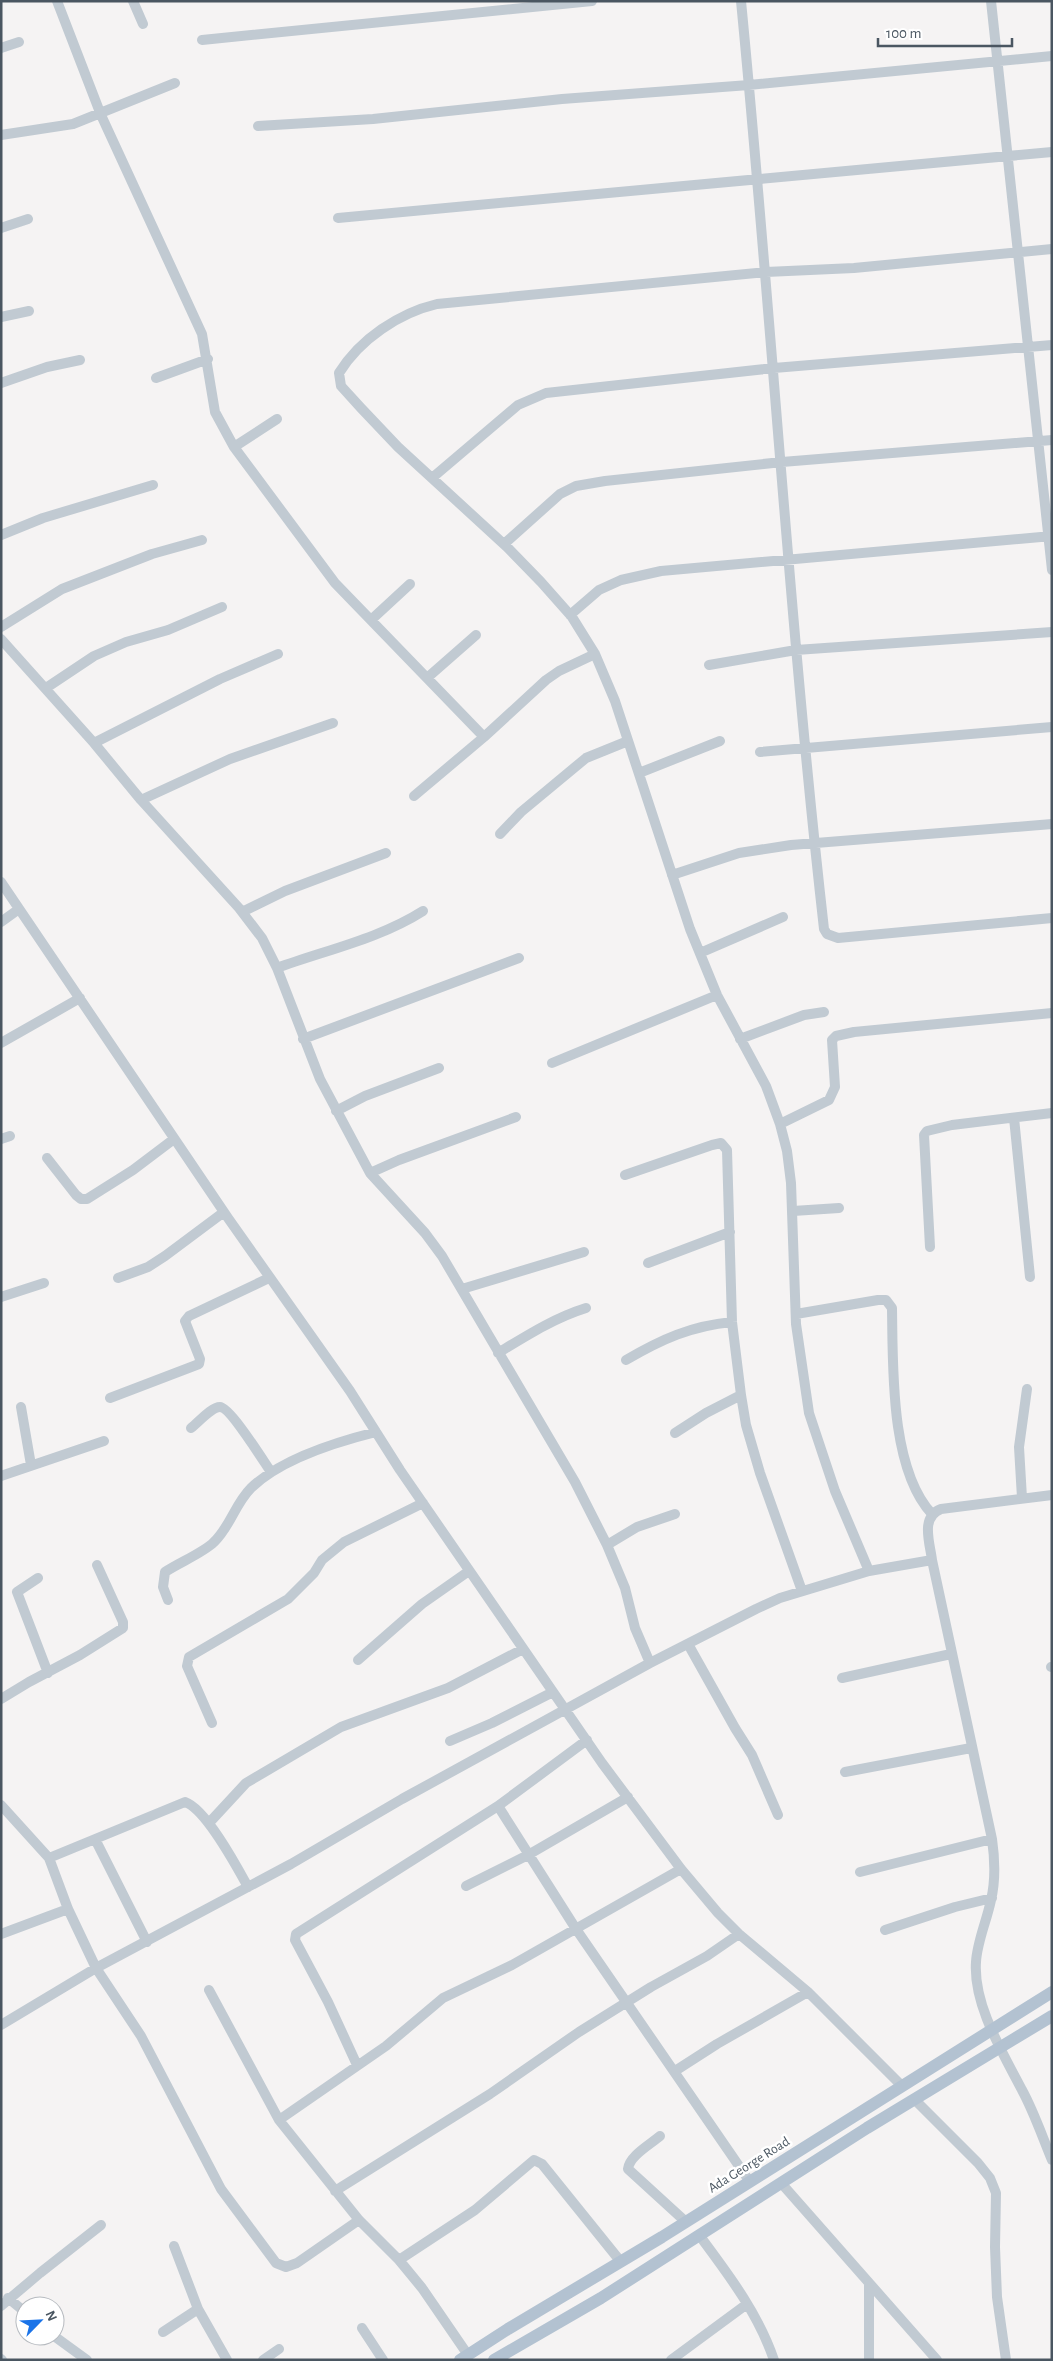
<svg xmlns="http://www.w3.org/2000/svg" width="1053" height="2361" font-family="'Alegreya Sans',sans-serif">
  <rect width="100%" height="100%" fill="#f5f3f3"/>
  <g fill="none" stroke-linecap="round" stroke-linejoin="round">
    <path stroke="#c1cad2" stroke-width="10" d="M57,1l44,114 101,219 13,78 19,35 101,136 149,154
      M133,1l10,23
      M741,1c30,309 48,619 83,928l3,5 11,4 214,-20
      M991,1l61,569
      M202,40l390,-39
      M1,48l18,-6
      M258,126l115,-7 189,-20 187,-14 303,-29
      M1,135l72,-11 102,-41
      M338,218l714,-66
      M1,228l27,-9
      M1,317l28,-6
      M156,378l52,-19
      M1,383l46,-16 33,-7
      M234,447l43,-28
      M432,478l86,-73 28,-12 228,-25 278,-23
      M1,535l42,-17 110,-33
      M504,544l56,-50 16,-8 29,-5 177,-19 270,-22
      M570,615l29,-25 22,-10 40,-9 391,-35
      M371,620l39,-36
      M1,627l61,-38 90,-35 50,-14
      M1,639l93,104 47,57 98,108 23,30 15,30 43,111 50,94 55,60 17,23 133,226 32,63 18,43 10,40 15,35
      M709,665l87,-15 256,-18
      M427,678l49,-43
      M46,688l48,-32 32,-14 42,-12 54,-23
      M94,743l126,-64 58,-25
      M760,752l292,-25
      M639,773l81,-32
      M414,796l70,-59 62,-57 13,-9 36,-17
      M141,800l89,-41 103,-36
      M500,834l21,-22 65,-54 42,-17
      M672,875l67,-22 52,-8 261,-21
      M1,882l227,336 122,173 50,79 202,293 79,106 37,44 21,21 69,58 94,94
      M242,912l43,-21 101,-38
      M1,922l18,-13
      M700,953l83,-36
      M277,968c49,-18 102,-29 146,-57
      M303,1039l216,-81
      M740,1039l64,-24 20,-3
      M1,1043l79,-45
      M552,1063l165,-68
      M336,1111l29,-15 74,-28
      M1014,1118l16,159
      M780,1124l49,-24 6,-13 -3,-47 4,-4 18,-4 198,-19
      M1,1139l9,-3
      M47,1158l29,37 5,4h6l46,-29 41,-31
      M370,1173l29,-13 117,-43
      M625,1175l87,-30 9,-2 6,7 5,172 9,73 5,30 14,48 42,118
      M793,1211l46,-3
      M930,1247l-6,-112 3,-4 25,-6 100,-12
      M648,1263l82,-31
      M118,1278l30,-11 17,-11 59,-44
      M462,1289l122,-37
      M1,1297l43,-14
      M796,1314l82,-14h8l6,8c1,59 -2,161 40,206
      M498,1353c28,-17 56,-35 88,-45
      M626,1360c36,-21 65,-34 106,-38
      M110,1398l89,-34 1,-5 -15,-38 4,-5 80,-38
      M21,1407l10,58
      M191,1428c7,-5 20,-21 29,-21 10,0 44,55 51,65
      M675,1433l31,-20 35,-18
      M1,1476l103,-35
      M1052,1495l-111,14c-21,8 -11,34 -9,51l60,279c3,21 4,40 -1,61 -4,20 -14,42 -15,62 -3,43 27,91 46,128 12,22 20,46 30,70
      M1022,1498l-3,-51 8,-58
      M607,1545l30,-18 38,-13
      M869,1571l-34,-80 -26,-78 -13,-89 -5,-141 -4,-32 -7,-27 -14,-38 -49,-91 -27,-66 -75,-228 -20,-47 -23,-37 -31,-35 -34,-35 -109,-100 -37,-39 -20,-22 -2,-13c21,-34 60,-60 98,-69l329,-32 88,-4 198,-19
      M38,1578l-21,14 31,81
      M168,1600l-5,-13 2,-15c15,-10 38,-19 49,-30 16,-15 21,-38 37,-54 30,-29 85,-46 125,-56
      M688,1644l47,84 17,27 26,60
      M358,1660l64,-56 47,-33
      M1051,1667h1
      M842,1678l109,-24
      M1,1699l28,-17 51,-27 43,-27v-6l-26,-57
      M212,1723l-25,-57 2,-9 99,-58 26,-26 8,-13 22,-18 79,-39
      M450,1741l42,-18 61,-31
      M845,1772l126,-24
      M1,1805l48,53 19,51 28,59 45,68 80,153 55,74 10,4 11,-4 62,-43
      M498,1806l78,123 174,253
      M209,1823l37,-40 95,-56 107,-39 75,-39
      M96,1841l51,101
      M49,1858l136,-56c21,7 52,65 63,85
      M860,1872l132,-33
      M466,1886l62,-31 100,-58
      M885,1930l70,-23 37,-9
      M1,1934l67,-25
      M209,1990l70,130 80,100 40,40 23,28 46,67
      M1,2025l95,-57 195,-104 111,-65 248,-136 106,-54 24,-11 89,-27 63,-11
      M357,2065l-29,-63 -33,-62 1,-6 202,-128 89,-66
      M675,2071l42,-27 91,-52
      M914,2099l64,64 12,15 6,15 -1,54 2,50 9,63
      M279,2120l107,-74 57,-48 69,-33 169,-96
      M660,2136c-9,8 -31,20 -32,33l58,53
      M782,2184l155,176
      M335,2191l155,-97 89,-62 72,-45 56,-31 32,-22
      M699,2235c29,39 59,78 75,125
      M174,2246l24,63 29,51
      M399,2260l76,-50 59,-50 8,4 79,98
      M8,2298l17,14
      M1,2306l39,-33 61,-48
      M362,2328l21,32
      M163,2332l35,-23
      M54,2336l33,24
      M1,2359l1,1
      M263,2360l16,-11
      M671,2360l76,-56
      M869,2360v-76"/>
    <path stroke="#b3c2d1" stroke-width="12" d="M460,2360l48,-31 154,-92 390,-245
      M494,2360l107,-62 266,-170 185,-112"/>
  </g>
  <g text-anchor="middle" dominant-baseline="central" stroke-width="5" stroke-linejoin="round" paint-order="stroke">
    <g font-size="14" fill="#4a5661" stroke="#fff">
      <text transform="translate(749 2165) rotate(-32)">Ada George Road</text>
    </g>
  </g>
  <rect width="1053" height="2361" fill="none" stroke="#4a5661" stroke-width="5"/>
  <g transform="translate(40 2321) rotate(66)"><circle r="24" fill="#ffffff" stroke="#b7bbc0"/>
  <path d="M0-4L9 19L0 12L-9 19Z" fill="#1a73e8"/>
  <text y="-8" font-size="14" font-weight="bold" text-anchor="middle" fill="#4a5661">N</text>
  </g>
  <path d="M878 38v8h134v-8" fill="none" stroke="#4a5661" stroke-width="2.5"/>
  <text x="886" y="38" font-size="15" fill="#4a5661" stroke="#ffffff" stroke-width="4" paint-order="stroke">100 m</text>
</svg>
